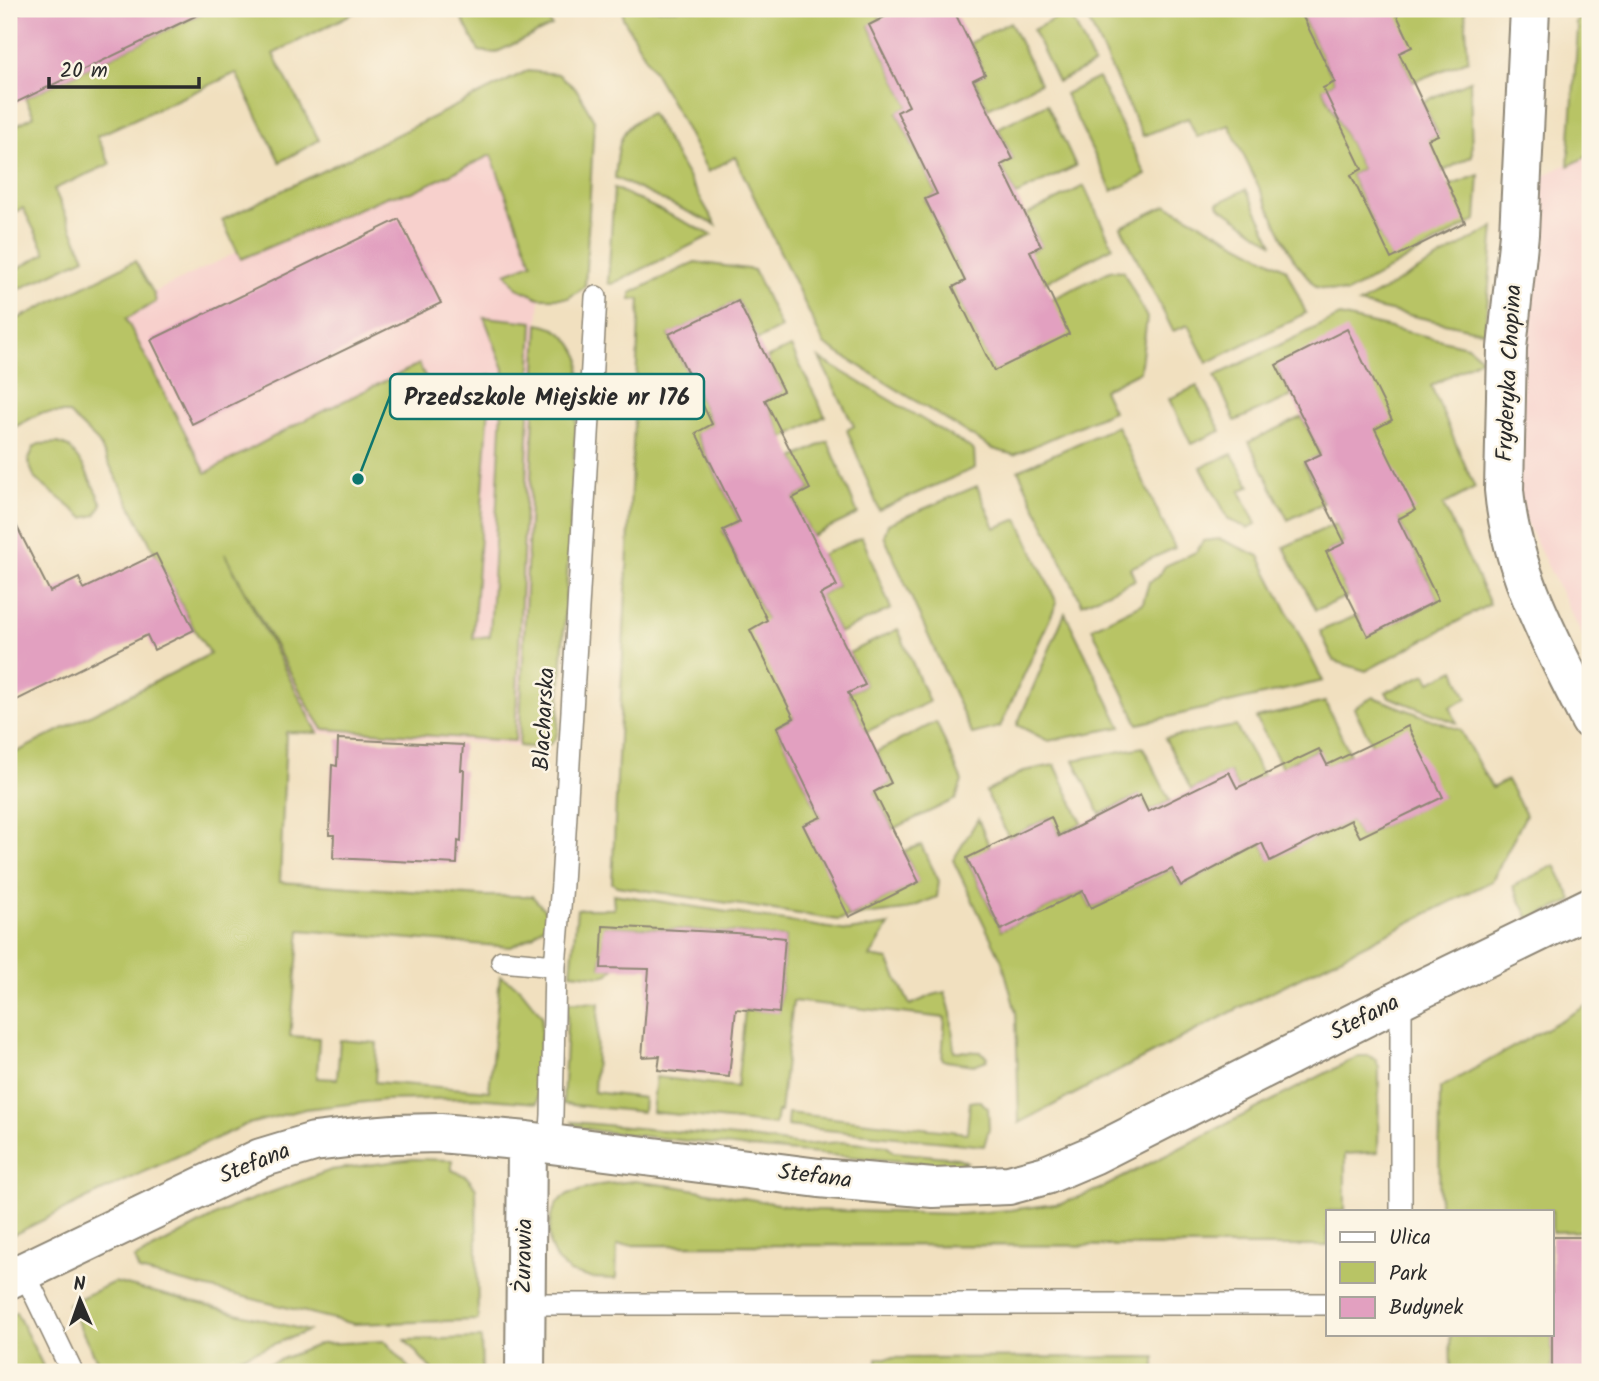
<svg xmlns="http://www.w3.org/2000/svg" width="1599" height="1381" font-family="Kalam,sans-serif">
  <rect width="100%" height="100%" fill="#fcf5e5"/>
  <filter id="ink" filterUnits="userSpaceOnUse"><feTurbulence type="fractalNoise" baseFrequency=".0143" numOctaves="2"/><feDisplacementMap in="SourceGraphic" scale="14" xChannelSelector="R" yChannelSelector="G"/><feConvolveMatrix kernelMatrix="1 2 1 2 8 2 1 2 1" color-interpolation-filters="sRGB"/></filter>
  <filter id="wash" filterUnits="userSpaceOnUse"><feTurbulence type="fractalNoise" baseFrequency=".00686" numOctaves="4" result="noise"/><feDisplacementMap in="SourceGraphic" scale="28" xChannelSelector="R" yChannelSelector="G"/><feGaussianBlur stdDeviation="1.57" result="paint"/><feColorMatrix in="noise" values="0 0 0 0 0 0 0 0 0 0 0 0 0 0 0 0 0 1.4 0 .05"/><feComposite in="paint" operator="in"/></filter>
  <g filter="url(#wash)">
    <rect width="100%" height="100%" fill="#f1e0bf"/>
    <path fill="#f7d0cc" d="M500,125l47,104 -8,81 -20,436 -201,-13 -217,-415z
      M1590,153v498l-73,-147 15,-323z"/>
    <path fill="#b8c465" stroke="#727848" stroke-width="2" d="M210,9h151l-88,45 46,86 -39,22 -44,-89 -139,63 13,28 -56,25 31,69 -76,36v-21l37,-20 -23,-45 -14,7v-86l25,-13 -9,-18z
      M457,9h86l9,17 -57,27 -16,-2z
      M623,9h253l5,10 -12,7 40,80 -12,7 40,81 -12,6 40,81 -12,6 41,83 58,-71 60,-29 11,1 24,47 -7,53 -37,19 10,21 -99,44 -21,-6 -169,-105 -89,-187 -27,15 -31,-60 -54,-94z
      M1083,9h216l36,73 -12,7 39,80 -11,6 40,83 57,-72 31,-11 -3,45 -129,73 -31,-6 -22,-27 -65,-135 -32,12 -9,-19 -45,18z
      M1406,9h59l3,51 -55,22 -15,-29 -2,-39z
      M1069,11l25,53 -36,18 -25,-52z
      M1590,14v141l-22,11 10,-137 -3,-7z
      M1010,22l30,61 -52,25 -14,-29 11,-5 -15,-31z
      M527,71l31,3 19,16 17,30 -9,167 -17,11h-29l-22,-10 -11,-15 26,-10 -41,-108 -79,37 -24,4 -147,63 -19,-39z
      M1098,78l48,97 -34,16 -47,-97z
      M1470,81l2,75 -30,16 -15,-32 11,-6 -16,-32z
      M1047,104l29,62 -60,29 -15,-30 12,-6 -15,-31z
      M651,113l65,112 -101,-47c4,-32 1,-51 36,-65z
      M1084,186l29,61 -69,36 -15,-31 12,-6 -15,-31z
      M614,188l98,47 -100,49 -4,-1z
      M1246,189l27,55 -54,-38 -1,-3z
      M1167,205l119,64 20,44 -99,50 -19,-38 -15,6 -52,-104z
      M1494,227l-9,105 -126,-28z
      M135,261l19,33 2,8 -30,17 80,154 95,-51 118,-58 11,22 9,-3 6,11 46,-19 -18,263 17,-2 14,-267 -20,-52 49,5 -18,419 -192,-12 -13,-20 -85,-155 93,179 -32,-1 -6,150 202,14h50l12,13 6,10 -17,17 -22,11 -211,-17 -10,106 29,2 -2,40 20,1 3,-39 37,3 -2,39 114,9 11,-115 19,11 23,29 -5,87 -62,-5 -91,2 -79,9 -60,16 -155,72 -81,40v-481l201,-102 -16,-25 -96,-187 -30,-29h-27l-32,17v-107z
      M695,262l59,8 27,58 -24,12 -19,-39 -69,34 43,89 -16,10 44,88 -17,9 44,89 27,98 -17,9 44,90 -17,8 45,92 69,-35 -14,-31 17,-6 18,36 -2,16 -32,13 -56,7 -11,3 -221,-34 -5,-3 28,-584 -9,1v-7z
      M1340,316l127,30 15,12 -51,28 44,102 -32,17 47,99 -124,67 -32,-10 -14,-30 38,-16 11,20 69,-35 -40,-81 -122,-154 16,31 -57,25 -20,-45z
      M538,324c21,3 33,14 42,34l-22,370c-1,4 -1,9 -4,12 -7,10 -25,7 -35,6z
      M791,347l34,69 -41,22 -19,-38 18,-9 -17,-33z
      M819,358l155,92 1,18 -96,42 -32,-80 7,-4z
      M1197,386l24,45 -30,13 -22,-45z
      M1302,417l19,37 -17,9 19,40 -35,17 -39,-78z
      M1117,426l58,122 -45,20 5,12 -53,24 -64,-134z
      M828,441l30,73 -46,22 -19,-38 17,-9 -16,-31z
      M58,443l11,4 15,20 18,37 -6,11 -12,3 -49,-39 -7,-18 6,-14 5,-3z
      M1232,454l18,32 -10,5 16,33 -8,4 -19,-8 -28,-53z
      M977,486l18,42 23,-9 39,84 -57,124 -28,7 -88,-198 4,-12z
      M1335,524l9,19 -17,9 21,44 -32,14 -32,-63z
      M862,537l29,72 -52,24 -19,-38 17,-9 -16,-31z
      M1220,539l39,17 64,125 -185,43 -46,-96 51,-25 6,-21 9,-5 7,-11 31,-14 7,-11z
      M1065,613l56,114 -73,14 -31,-16z
      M898,629l31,73 -63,30 -18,-39 17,-8 -16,-32z
      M1455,670l12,29 -17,8 7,16 -68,-26 -3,-5 40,-18 4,8z
      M1373,697l87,33 32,58 15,-8 19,35 -34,66 -253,127 -220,115 -3,-110 -14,-52 -49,-101 25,-41 12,29 -23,11 34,71 82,-39 8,17 81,-39 9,17 81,-43 8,17 81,-40 9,17 82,-41 -70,-52 -18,-36z
      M1325,702l25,52 -23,12 -9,-17 -36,18 -26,-49z
      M936,722l26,59 -6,18 -63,30 -19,-37 17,-9 -15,-31z
      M1236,726l27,50 -25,13 -9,-17 -38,18 -26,-52z
      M1143,747l27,54 -22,11 -8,-17 -40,19 -26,-54z
      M1055,765l27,58 -23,12 -9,-18 -41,21 -23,-46 38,-21z
      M1555,865l18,36 -44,18 -16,-33z
      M613,894l235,37 41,-6 -19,32 18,3 22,45 23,-10 12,-3 6,21 3,38 27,1 7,5 -1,3 -13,5 -28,-4 -4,-2 3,-41 -152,-17 -13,111h-3l-2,13 -123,-13 4,-35 81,10 8,-77 34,2 6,-74 -43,-5 -138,-7 -3,41 13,1 -5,6 -8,2 -30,-3 6,-64h37z
      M568,1002l31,1 -5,89 50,6 -1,14 -80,-8z
      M1590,1004v227l-38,1v-21h-113l1,-123z
      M1359,1056h10l7,4 3,8 -1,84 -33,2v57h-17v35l-711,-1 -1,34 -25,-1 -21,-6 -13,-11 -7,-15 -1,-15 2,-15 6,-13 11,-9 32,-9 34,-4 45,6 135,23 147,4 49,-4 53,-7 39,-15z
      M975,1101h5l8,7 1,21 -5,17 -197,-20 1,-13 179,20 3,-31z
      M572,1122l185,17 45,6 39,-3 46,4 6,6 65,6 9,4 -10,4 -207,-18 -152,-17 -23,-5z
      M413,1159l39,1v10l14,6 10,12 2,132 -124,4 -215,-53 -5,-12 98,-52 99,-37z
      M114,1282l194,49 -107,41h-98l-35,-68z
      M16,1312l30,60h-37v-56z
      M1450,1334h102v38h-101z
      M481,1338l1,34h-48l-29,-32z
      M385,1341l28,31h-165l72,-28z
      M1155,1357v15h-278v-14z"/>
    <g id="blocks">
      <path fill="#e2a0c0" d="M29,9h181l-201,97v-88z
        M900,9h53l32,65 -12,6 40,79 -12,6 40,81 -11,5 39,83 -75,37 -41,-84 12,-6 -40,-82 12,-5 -40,-82 12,-6 -40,-81z
        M1299,9h95l18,38 -13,6 39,82 -10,4 37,83 -74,37 -40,-84 11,-6 -39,-81 12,-6z
        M399,219l42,84 -249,121 -41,-84z
        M738,301l45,90 -18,9 45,89 -17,9 44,88 -17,9 45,90 -17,8 43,90 -17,9 45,90 -70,35 -46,-92 18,-8 -44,-90 17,-9 -44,-88 17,-10 -44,-90 17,-8 -44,-89 16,-9 -43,-90z
        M1347,329l45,91 -17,9 40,81 -17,9 40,81 -70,36 -42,-84 19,-9 -41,-81 17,-8 -45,-89z
        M9,511l41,81 29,-14 5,11 72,-35 38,76 -40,20 -7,-15 -138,69z
        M1408,726l35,71 -83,40 -9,-17 -81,41 -8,-18 -81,43 -9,-17 -81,39 -8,-17 -82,39 -34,-72 84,-41 8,19 81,-41 8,17 81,-40 8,16 82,-39 8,16z
        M338,739l125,6 -2,25h3l-3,72 -3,-1 -1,23 -124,-6 1,-23h-5l3,-70 5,1z
        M603,926l133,7 49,5 -6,75 -43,-4 -7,68 -71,-7 2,-14 -18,1 7,-88 -48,-1z
        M1552,1237h38v135h-38z"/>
    </g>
  </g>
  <g filter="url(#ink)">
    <use href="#blocks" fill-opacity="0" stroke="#8e8675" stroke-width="2"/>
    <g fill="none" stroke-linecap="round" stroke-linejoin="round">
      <defs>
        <path id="service" d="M502,961l53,5
          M1401,999v212
          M550,1144l2,-29 3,-149 7,-82 34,-587
          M24,1272l48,100
          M525,1304h803"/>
        <path id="minor" d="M1530,9l-11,225 -12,114 -3,142c7,83 50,157 86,230
          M9,1279l252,-121 53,-16 42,-5 38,-3 46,-1 87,8 292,37 114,10 76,-3 37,-10 47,-20 308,-156 189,-92
          M525,1372l2,-231"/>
      </defs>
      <use href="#service" stroke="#8e8675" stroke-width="24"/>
      <use href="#minor" stroke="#8e8675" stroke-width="42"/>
      <use href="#service" stroke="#fff" stroke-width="21"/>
      <use href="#minor" stroke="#fff" stroke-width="38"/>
    </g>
  </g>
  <g text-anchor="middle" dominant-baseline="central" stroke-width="5" stroke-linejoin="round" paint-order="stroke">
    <g font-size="23" fill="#2b2b2b" stroke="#fcf5e5">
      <text transform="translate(1510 373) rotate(-87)">Fryderyka Chopina</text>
      <text transform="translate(545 719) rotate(-87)">Blacharska</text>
      <text transform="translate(1365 1018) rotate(-27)">Stefana</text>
      <text transform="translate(255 1164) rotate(-22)">Stefana</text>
      <text transform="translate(815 1177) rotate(7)">Stefana</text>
      <text transform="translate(525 1256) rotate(-89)">Żurawia</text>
    </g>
  </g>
  <path fill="none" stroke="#0f766e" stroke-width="2.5" d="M358 479L390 396"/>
  <circle fill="#0f766e" stroke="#fcf5e5" stroke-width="2.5" cx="358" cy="479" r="7"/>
  <rect fill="#fcf5e5" stroke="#0f766e" stroke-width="2.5" x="390" y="374" width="314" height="45" rx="7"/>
  <g font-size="24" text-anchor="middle" font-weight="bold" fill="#2b2b2b">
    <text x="547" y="405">Przedszkole Miejskie nr 176</text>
  </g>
  <rect width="1599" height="1381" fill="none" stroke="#fcf5e5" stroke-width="35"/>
  <rect x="1326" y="1210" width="228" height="126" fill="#fcf5e5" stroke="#a8a49b" stroke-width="2"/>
  <rect x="1340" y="1232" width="35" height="10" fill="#ffffff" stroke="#a8a49b" stroke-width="2"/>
  <text x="1389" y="1244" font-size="21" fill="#2b2b2b">Ulica</text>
  <rect x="1340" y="1262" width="35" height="21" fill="#b8c465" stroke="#a8a49b" stroke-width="2"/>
  <text x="1389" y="1280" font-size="21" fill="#2b2b2b">Park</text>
  <rect x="1340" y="1297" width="35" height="21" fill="#e2a0c0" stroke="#a8a49b" stroke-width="2"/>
  <text x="1389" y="1314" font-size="21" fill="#2b2b2b">Budynek</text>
  <g transform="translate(80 1300) rotate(358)" stroke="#fcf5e5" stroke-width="5" paint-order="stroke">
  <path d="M0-5L12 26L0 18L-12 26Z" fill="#2b2b2b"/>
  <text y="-10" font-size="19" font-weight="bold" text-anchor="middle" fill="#2b2b2b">N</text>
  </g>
  <path d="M49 77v10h150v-10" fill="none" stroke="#2b2b2b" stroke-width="3.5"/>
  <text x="60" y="77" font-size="21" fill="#2b2b2b" stroke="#fcf5e5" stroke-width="5" paint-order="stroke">20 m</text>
</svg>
